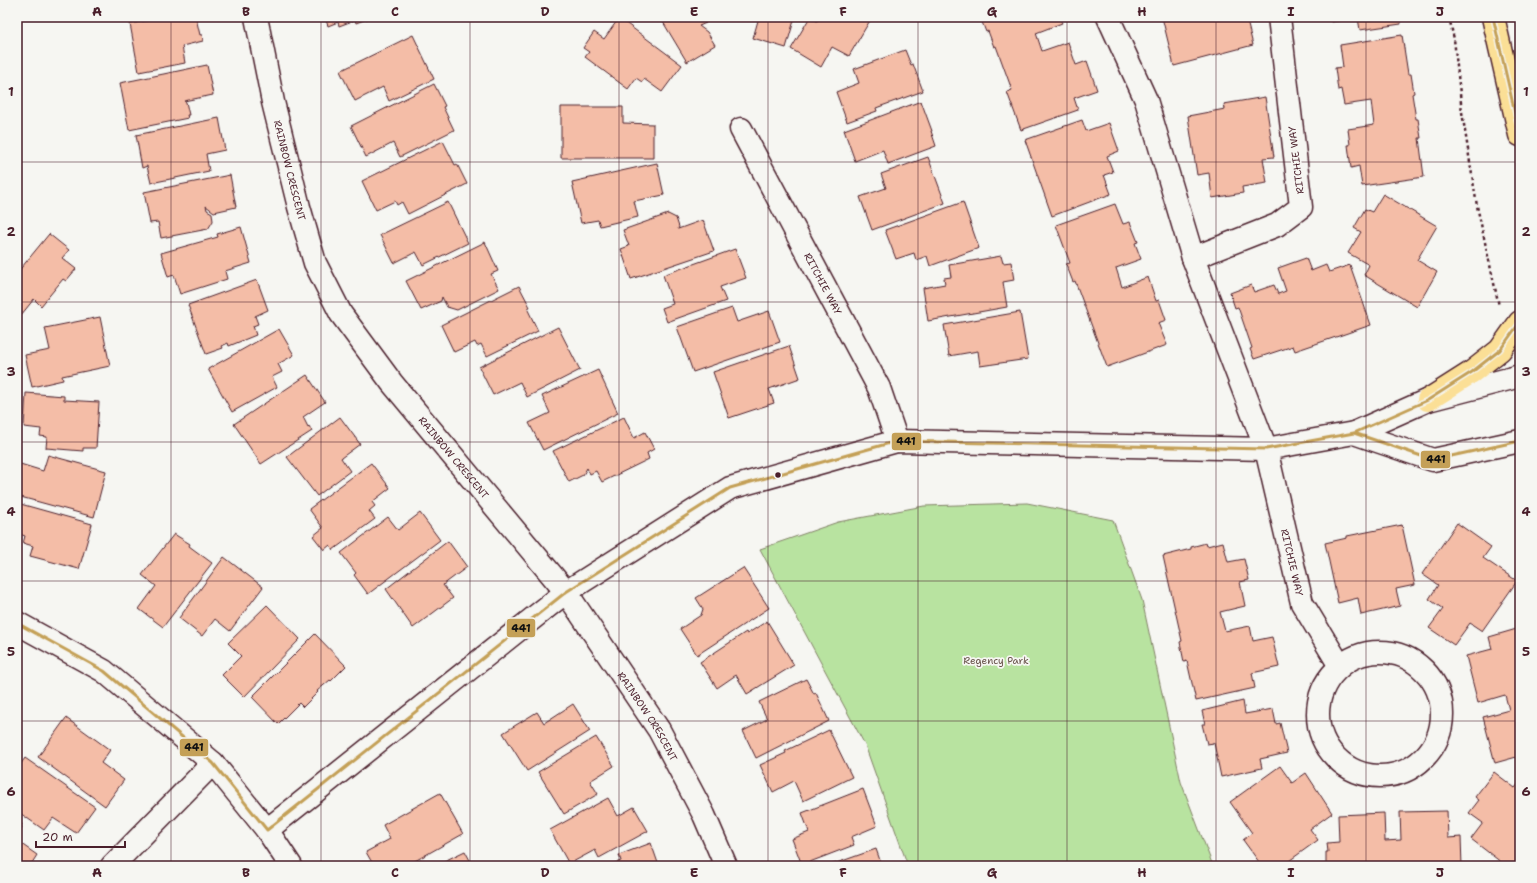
<svg xmlns="http://www.w3.org/2000/svg" width="1537" height="883" font-family="'Shantell Sans',sans-serif">
  <rect width="100%" height="100%" fill="#f6f6f2"/>
  <filter id="ink" filterUnits="userSpaceOnUse"><feTurbulence type="fractalNoise" baseFrequency=".025" numOctaves="2"/><feDisplacementMap in="SourceGraphic" scale="8" xChannelSelector="R" yChannelSelector="G"/><feConvolveMatrix kernelMatrix="1 2 1 2 8 2 1 2 1" color-interpolation-filters="sRGB"/></filter>
  <g filter="url(#ink)">
    <path fill="#b8e3a0" stroke="#818166" d="M1027,503l86,17 29,80 39,182 32,84h-305l-43,-121 -105,-196 78,-27 86,-16z"/>
    <path fill="#f4bda7" stroke="#4a1f2b" d="M165,17h33l-2,1 4,17 2,-1 1,7 -21,5 3,17 -46,9 -9,-48z
      M325,17h47l-16,6 -1,-3 -16,6 -1,-4 -10,4z
      M660,17h44l-1,1 3,5 -7,3 8,6 8,13 -28,17z
      M759,17h36l-9,31 -33,-10z
      M810,17l7,4 2,-3 -3,-1h56l-23,39 -17,-9 -11,20 -30,-18z
      M980,17h79l3,6 -26,10 6,18 26,-9 8,23 11,-4 10,29 -23,8 4,12 -57,20 -14,-38 5,-2 -16,-44 -2,1 -6,-16 -2,1z
      M1162,17h84l7,28 -79,21z
      M1330,17h70l1,7 -41,6 -2,-12 -27,4z
      M619,18l63,47 -20,27 -18,-13 -2,3 -6,-4 -8,11 -43,-32 4,-5 -6,-4 11,-16 10,7z
      M413,35l21,44 -45,22 -6,-14 -28,14 -15,-30z
      M1402,35l6,39h3l3,19 -2,1 4,25h2l3,19h-2l5,39 -62,9 -3,-20 -8,2 -3,-23h2l-2,-16 26,-4 -3,-24 -27,4 -3,-16 -3,1 -3,-22 8,-1 -3,-22z
      M905,50l6,15 2,-1 10,27 -47,17 1,3 -30,11 -11,-30 23,-9 -5,-14z
      M207,65l6,30 -29,6 2,1 3,13h-2l1,3 -59,12 -9,-47z
      M434,84l11,22 -2,1 11,23 -54,27 -7,-14 -27,14 -15,-31z
      M1265,97l9,60 -11,1 4,25 -25,4 1,6 -31,5 -3,-25 -12,2 -9,-59 37,-7 -1,-5z
      M921,101l11,30h-1l5,15 -48,18 -5,-14 -28,11 -11,-31z
      M561,107h62v16l30,1v34h-92z
      M219,118l6,32 -19,4 3,17 -58,12 -4,-17 -5,2 -6,-33z
      M1082,120l4,11 23,-8 10,28 -12,5 6,16 -9,3 7,19 -59,22 -27,-76z
      M443,141l12,24 2,-1 10,20 -59,30 -6,-12 -5,3 -2,-4 -19,9 -14,-29z
      M928,157l17,46 -73,27 -12,-33 26,-9 -5,-14z
      M657,163l7,32 -30,6 4,16 -38,9 -2,-6 -17,3 -9,-41z
      M230,175l6,32 -22,5 -8,-6 1,4 5,3 1,8 -5,8 -47,9 -3,-16 -8,1 -6,-31z
      M1383,194l54,32 -20,34 20,12 -20,35 -53,-32 5,-10 -21,-12 13,-21 -7,-4 11,-19 7,3z
      M448,202l20,41 -45,22 -7,-13 -22,11 -14,-28z
      M963,202l16,46 -49,18 -3,-10 -11,4 -2,-7 -18,6 -11,-29z
      M1115,204l8,20 7,-2 8,20 -3,1 6,16 -25,9 6,19 26,-10 8,24 3,-1 7,20 -8,3 9,22 -60,22 -32,-86 -2,1 -7,-18 4,-1 -14,-38z
      M668,214l8,4 3,9 -1,2 25,-9 11,31 -83,28 -10,-30 8,-3 -6,-16z
      M241,227l10,36 -26,8 2,8 -47,15 -6,-19 -6,2 -7,-24 57,-16 -1,-3z
      M49,234l20,16 -7,8 14,11 -10,12 -3,-2 -22,27 -7,-7 -17,21v-47z
      M485,242l13,29 -7,3 8,15 -42,21 -10,-3 -5,-10 -1,4 -20,9 -15,-29z
      M735,249l11,29 -26,9 6,14 -59,21 -5,-14 11,-4 -10,-29z
      M1001,256l2,7 8,-1 3,18 -11,2 4,25 -79,14 -5,-33 22,-4 -1,-6 7,-1 -2,-12z
      M1306,258l5,13 15,-6 3,7 21,-7 21,60 -76,26 -2,-5 -39,13 -4,-10 2,-1 -14,-41 -3,1 -5,-15 21,-8 3,7 20,-7 4,9 8,-3 -8,-23z
      M257,280l11,30 -13,6 3,8 -5,2 3,9 -27,11 -1,-3 -6,3 1,2 -17,6 -18,-49z
      M519,286l11,21 -3,1 11,23 -51,25 -6,-12 -4,2 -2,-4 -21,10 -13,-27z
      M732,308l5,14 32,-11 11,31 -87,30 -16,-45z
      M1020,312l8,47 -48,7 -2,-15 -29,5 -5,-31z
      M100,317l10,49 -48,10 1,4 -31,7 -7,-32 25,-5 -5,-22z
      M558,327l22,43 -53,27 -7,-15 -27,13 -14,-28z
      M279,329l15,26 -16,9 4,8 -10,5 5,10 -45,25 -24,-43z
      M789,346l11,32 -31,11 5,14 -45,15 -16,-46z
      M598,370l20,43 -75,37 -14,-27 21,-10 -8,-17z
      M307,375l18,27 -22,15 5,10 1,-1 3,5 -51,33 -27,-40z
      M26,393l38,3v4l35,2 -3,46h-13v3l-37,-3 1,-11 -7,-1 1,-7 -17,-2z
      M340,417l20,27 -19,14 9,13 -33,25 -30,-39z
      M624,417l10,21 11,-6 9,17 -7,4 2,6 -47,23 -6,-11 -6,3 -3,-6 -4,7 -14,7 -16,-31z
      M48,455l58,16 -12,46 -77,-21v-33l26,8z
      M371,463l19,25 -18,14 3,4 -6,5 6,8 -42,31 -3,-5 -6,5 -11,-14 10,-8 -14,-19z
      M17,503l75,21 -13,45 -49,-13 3,-10 -10,-3 2,-7 -8,-3z
      M420,513l20,27 -72,54 -14,-19 2,-2 -15,-20 47,-36 10,13z
      M1457,523l34,24 -8,11 34,23 -35,50 -12,-8 -16,22 -25,-17 14,-19 -14,-10 9,-14 -16,-11z
      M1402,525l13,60 -19,4 4,17 -39,9 -3,-17 -20,5 -13,-60 22,-5v-2z
      M174,534l16,10 -1,2 23,17 -49,64 -24,-18 17,-23 -14,-11z
      M448,541l19,26 -24,18 10,13 -40,30 -27,-39z
      M1223,542l5,20 16,-3 5,21 -9,2 5,24 -25,6 5,19 25,-5 3,15 19,-4 7,30 -27,6 3,15 -59,13 -9,-40 -3,1 -4,-20 2,-1 -19,-85 28,-7v-2l15,-4 1,3z
      M224,557l39,30 -33,44 -15,-12 -13,17 -23,-18z
      M743,568l26,40 -72,47 -17,-26 21,-14 2,-6 -7,-11z
      M267,605l33,34 -56,58 -22,-22 19,-19 -13,-13z
      M767,621l27,44 -47,29 -11,-19 -19,13 -17,-26 46,-30 1,2z
      M1520,628v128l-25,7 -12,-46 26,-7 -4,-15 -27,8 -12,-47 26,-7 -3,-12z
      M315,634l31,32 -15,15 -1,-1 -13,11 1,1 -15,15 -4,-4 -21,21 -26,-27z
      M806,679l8,15 2,-1 13,28 -73,37 -13,-27 24,-12 -8,-17z
      M1243,701l2,13 28,-5 3,15 4,-1 7,30 -27,6 2,9 -41,9 -7,-34 -7,1 -5,-20h3l-3,-13z
      M573,704l17,27 -63,40 -24,-38 34,-21 7,11z
      M66,718l44,32 -9,13 23,17 -19,26 -67,-49z
      M829,730l23,47 -49,24 -9,-20 -21,11 -13,-27 26,-12 -1,-2z
      M596,737l18,29 -24,15 8,13 -34,20 -26,-42z
      M25,758l70,49 -19,26 -23,-15 -9,12 -27,-19v-42z
      M1280,766l12,17 14,-10 26,40 -22,16 8,11 -36,26h-20l-19,-26 9,-7 -22,-31z
      M1494,772l21,16 5,-6v84h-14l-35,-27 12,-16 -14,-10 10,-13 -4,-3z
      M863,789l14,37 -26,11 3,8 -52,20 -10,-26 17,-7 -7,-19z
      M440,793l23,41 -57,32h-32l-8,-14 24,-13 -7,-14z
      M608,798l10,18 16,-9 14,24 -49,27 -4,-8 -26,14 -19,-34z
      M1447,811l1,27 13,-1 1,29h-136v-14h2l-1,-9 12,-1 -1,-27 46,-2 1,28 16,-1 -1,-28z
      M17,821l5,3 -1,2 1,1 -5,8z
      M17,841l20,14 -7,11h-13z
      M651,843l8,23h-52l14,-5 -2,-6z
      M876,849l6,17h-54z
      M465,851l8,15h-39z"/>
    <g fill="none" stroke-linecap="round" stroke-linejoin="round">
      <defs>
        <g id="minor">
          <path id="s1" d="M256,17l17,85 26,105 16,56 26,51 51,69 174,209 93,138 45,85 22,51"/>
          <path id="s2" d="M1108,17l38,83 47,158 73,191 36,154 38,63"/>
          <path id="s3" d="M741,129l138,259 18,53"/>
          <path d="M1193,258l84,-33 24,-18 -22,-190"/>
          <path d="M1354,433l79,27 87,-19"/>
          <path d="M17,623l87,48 109,92 54,67 24,36"/>
          <circle cx="1380" cy="714" r="62"/>
          <path d="M267,830l299,-238 164,-104 167,-47 369,8 88,-16 74,-33 92,-24"/>
          <path d="M112,866l101,-103"/>
        </g>
        <path id="major" d="M1493,17l27,118
          M1428,400l44,-28 28,-22 20,-28"/>
      </defs>
      <use href="#minor" stroke="#4a1f2b" stroke-width="25"/>
      <use href="#major" stroke="#4a1f2b" stroke-width="25"/>
      <path stroke="#4a1f2b" stroke-width="2.5" stroke-dasharray="3 3" stroke-linecap="butt" d="M1449,17l5,22 8,73 15,94 22,100"/>
      <use href="#minor" stroke="#f6f6f2" stroke-width="22"/>
      <use href="#major" stroke="#fbdf96" stroke-width="22"/>
      <defs>
        <path id="bus-1" d="M1493,17l27,118
          M1354,433l79,27 87,-19
          M17,623l87,48 109,92 54,67 299,-238 164,-104 167,-47 369,8 88,-16 74,-33 44,-28 28,-22 20,-28"/>
      </defs>
      <use href="#bus-1" stroke="#f6f6f2" stroke-width="6"/>
      <use href="#bus-1" stroke="#c4a057" stroke-width="3"/>
    </g>
  </g>
  <path fill="none" stroke="#4a1f2b" stroke-width="1" stroke-opacity="0.55" d="M171,17v849M321,17v849M470,17v849M619,17v849M768,17v849M918,17v849M1067,17v849M1216,17v849M1366,17v849M17,162h1503M17,302h1503M17,442h1503M17,581h1503M17,721h1503"/>
  <circle fill="#4a1f2b" stroke="#f6f6f2" stroke-width="1.5" cx="778" cy="475" r="3.5"/>
  <g text-anchor="middle" dominant-baseline="central" stroke-width="3.5" stroke-linejoin="round" paint-order="stroke">
    <g font-size="10" fill="#4a1f2b" stroke="#f6f6f2">
      <text transform="translate(1296 160) rotate(-97)">RITCHIE WAY</text>
      <text stroke="none"><textPath href="#s1" startOffset="157">RAINBOW CRESCENT</textPath></text>
      <text stroke="none"><textPath href="#s3" startOffset="175">RITCHIE WAY</textPath></text>
      <text stroke="none"><textPath href="#s1" startOffset="493">RAINBOW CRESCENT</textPath></text>
      <text stroke="none"><textPath href="#s2" startOffset="577">RITCHIE WAY</textPath></text>
      <text stroke="none"><textPath href="#s1" startOffset="817">RAINBOW CRESCENT</textPath></text>
    </g>
    <g font-size="10" fill="#665048" stroke="#f6f6f2">
      <text x="996" y="660">Regency Park</text>
    </g>
  </g>
  <g stroke="#f6f6f2" stroke-width="1.5">
    <rect x="891" y="432" width="31" height="19" rx="4" fill="#c4a057"/>
    <rect x="1420" y="450" width="31" height="19" rx="4" fill="#c4a057"/>
    <rect x="506" y="618" width="30" height="20" rx="4" fill="#c4a057"/>
    <rect x="179" y="738" width="30" height="19" rx="4" fill="#c4a057"/>
  </g>
  <g font-size="11" text-anchor="middle" font-weight="bold" fill="#111">
    <text x="906" y="445">441</text>
    <text x="1436" y="463">441</text>
    <text x="521" y="632">441</text>
    <text x="194" y="751">441</text>
  </g>
  <rect width="1537" height="883" fill="none" stroke="#f6f6f2" stroke-width="44"/>
  <path d="M36 841v6h89v-6" fill="none" stroke="#4a1f2b" stroke-width="2"/>
  <text x="42" y="841" font-size="12" fill="#4a1f2b" stroke="#f6f6f2" stroke-width="3" paint-order="stroke">20 m</text>
  <rect x="22" y="22" width="1493" height="839" fill="none" stroke="#4a1f2b" stroke-width="1.5"/>
  <g font-size="13" text-anchor="middle" font-weight="bold" fill="#4a1f2b">
    <text x="97" y="16">A</text>
    <text x="246" y="16">B</text>
    <text x="395" y="16">C</text>
    <text x="545" y="16">D</text>
    <text x="694" y="16">E</text>
    <text x="843" y="16">F</text>
    <text x="992" y="16">G</text>
    <text x="1142" y="16">H</text>
    <text x="1291" y="16">I</text>
    <text x="1440" y="16">J</text>
    <text x="11" y="96">1</text>
    <text x="1526" y="96">1</text>
    <text x="11" y="236">2</text>
    <text x="1526" y="236">2</text>
    <text x="11" y="376">3</text>
    <text x="1526" y="376">3</text>
    <text x="11" y="516">4</text>
    <text x="1526" y="516">4</text>
    <text x="11" y="656">5</text>
    <text x="1526" y="656">5</text>
    <text x="11" y="796">6</text>
    <text x="1526" y="796">6</text>
    <text x="97" y="877">A</text>
    <text x="246" y="877">B</text>
    <text x="395" y="877">C</text>
    <text x="545" y="877">D</text>
    <text x="694" y="877">E</text>
    <text x="843" y="877">F</text>
    <text x="992" y="877">G</text>
    <text x="1142" y="877">H</text>
    <text x="1291" y="877">I</text>
    <text x="1440" y="877">J</text>
  </g>
</svg>
